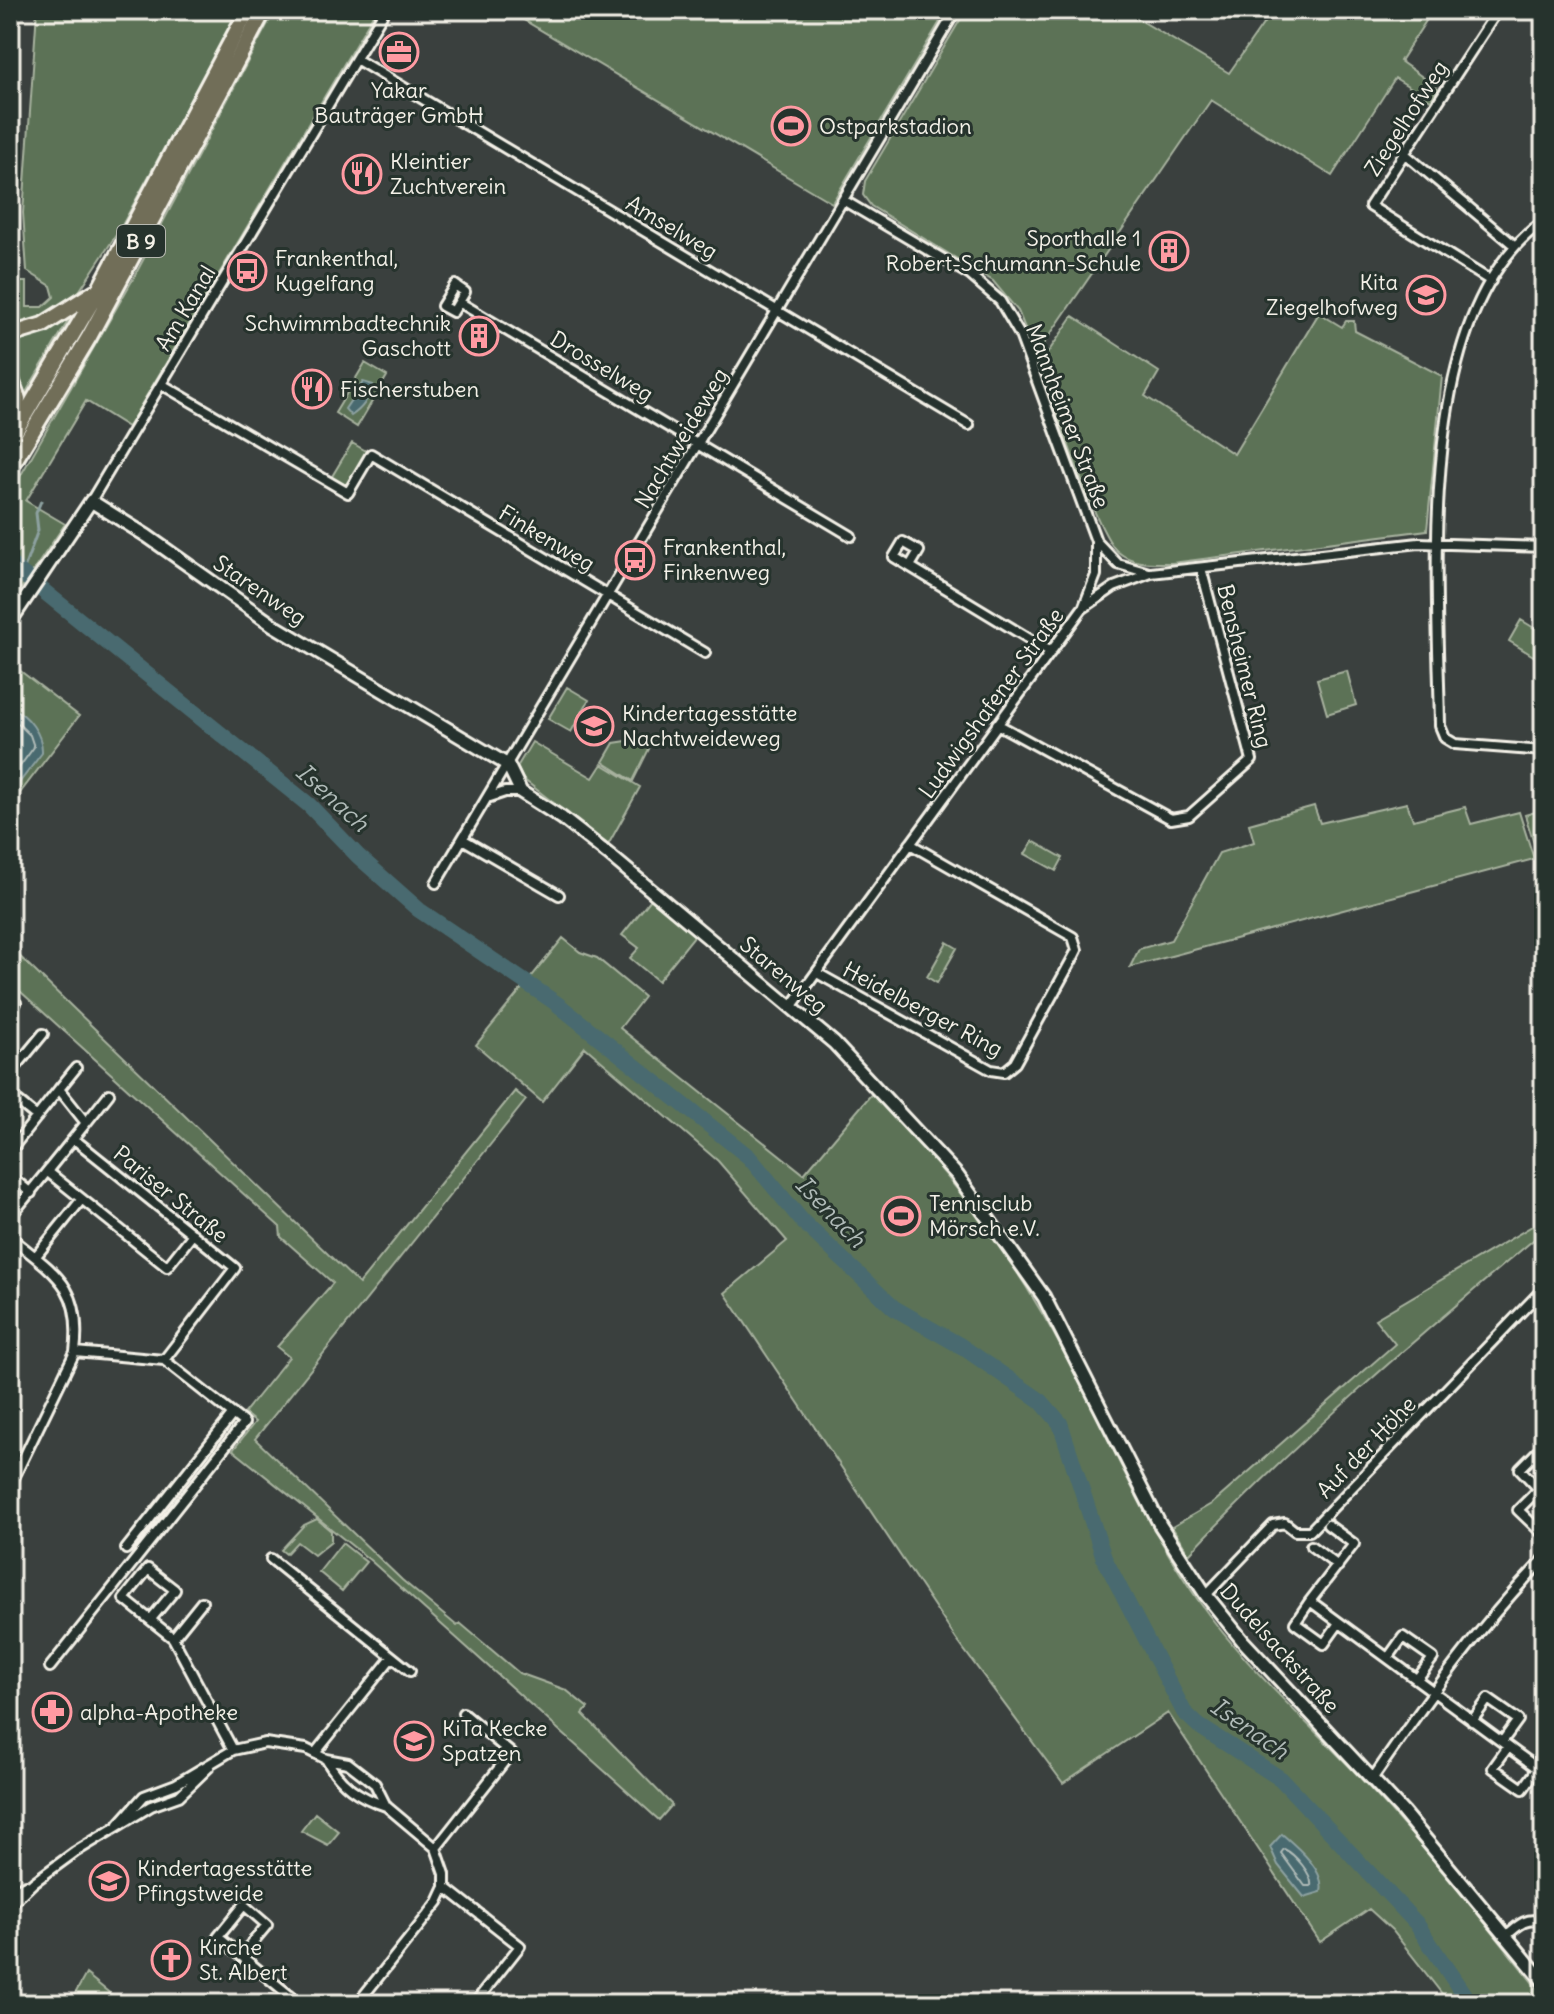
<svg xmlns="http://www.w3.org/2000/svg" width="1554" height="2014" font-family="Delius,sans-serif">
  <rect width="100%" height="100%" fill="#3a403e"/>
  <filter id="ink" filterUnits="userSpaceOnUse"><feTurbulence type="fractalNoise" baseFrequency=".0125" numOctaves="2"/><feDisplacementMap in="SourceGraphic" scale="16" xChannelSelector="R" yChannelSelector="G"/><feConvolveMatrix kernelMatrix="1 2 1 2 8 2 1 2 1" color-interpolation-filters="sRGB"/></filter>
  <g filter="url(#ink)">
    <path fill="#5b7256" stroke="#a8b29f" stroke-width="2" d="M37,10h202l-119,219 -42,64 -36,26 -32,9v-153l9,-1 -4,45 4,45 -4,18h12v25h16l11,-10 -3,-11 -24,-15 -4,-58z
      M275,10h101l-248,417 -42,-26 -60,100 39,23 -55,81v-111l123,-215z
      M507,10h440l-115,193z
      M966,10h157l106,63 44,-63h160l-33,51 38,27 -7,12 -36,-22 -63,98 -121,-76 -175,255 -18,-44 -25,-30 -122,-75 -8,-11 2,-14z
      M74,311l-52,88 -12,-27v-33z
      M1319,313l23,14 4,-6h8l1,10 87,45 -15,154 -255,33c-19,0 -38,2 -54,-11 -22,-18 -65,-153 -78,-188l33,-48 86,56 -14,24 89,58z
      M365,363l22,13 -30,51 -22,-14z
      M352,443l16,9 -21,36 -16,-10z
      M1521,620l23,14v9l-9,14 -26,-16z
      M10,663l69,53 -69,90z
      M1347,671l9,34 -29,9 -10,-35z
      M567,687l22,13 -18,32 -23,-13z
      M633,740l16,9 -16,32 -30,-19 11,-19z
      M532,742l61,36 9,-14 38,23 -32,58 -85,-66 -6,-12z
      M1407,803l6,17 52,-13 6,17 48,-12 15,47 -404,108 9,-18 32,-9 48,-87 35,-11 -5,-18 65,-18 6,17z
      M1539,811l5,40 -7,2 -12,-38z
      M1033,841l30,17 -7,13 -31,-17z
      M651,899l44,36 -37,46 -28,-23 9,-10 -17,-13z
      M563,938l17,14 17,6 47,39 -24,31 184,146 70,-83c62,70 121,140 168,222 55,94 93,196 156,287 47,67 111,123 167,183 64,68 121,141 179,214v7h-94l-58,-74 -23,-21 -49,33 -152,-229 -105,70 -107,-144 -231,-346 62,-52 -69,-80 -133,-114 -43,55 -66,-57z
      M947,942l10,6 -20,35 -10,-6z
      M10,947l349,337 156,-193 11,9 -271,339 147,141 55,46 3,-3 59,50 47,17 22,18 -5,6 89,91 -13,15 -288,-259 -138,-111 22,-28 -11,-9 45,-56 -12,-10 56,-64 -52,-46 -1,-10 -270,-245z
      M1544,1219v12c-123,103 -245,207 -355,323l-17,-27 41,-24 182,-159 -20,-25z
      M317,1519l14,12v10l-17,14 -17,-13 -11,12 -5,-4 23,-25z
      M342,1543l24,19 -24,29 -23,-19z
      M315,1813l24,19 -11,13 -27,-14z
      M86,1974l37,30h-49l-3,-3z"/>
    <path fill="#496b70" stroke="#8da1a0" stroke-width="2" d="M363,382l10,3c-5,15 -10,23 -22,31l-6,-7z
      M11,708c17,6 32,27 31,45l-32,42z
      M1282,1834c15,13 44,37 39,58l-17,5 -26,-32 -8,-18z"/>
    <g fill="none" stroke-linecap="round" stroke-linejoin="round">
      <path stroke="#b0bbb8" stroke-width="2" d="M10,716l20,19 4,12 -24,33
        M1284,1849c11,5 29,26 27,37h-6l-24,-33z"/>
      <path stroke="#8da1a0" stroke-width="3" d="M22,574l16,-44 -2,-17 5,-12"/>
      <path stroke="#496b70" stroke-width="16" d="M10,564l299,241 49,51 61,54 137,93 193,154 54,65 91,86 67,38 80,55 19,22 44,135 80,154 15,14 82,53 135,144 54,81"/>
      <defs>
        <path id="street" d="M356,59l613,366
          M1404,153l111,93
          M843,200l127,75 30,26 20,34 76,206 22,23 31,9
          M1544,221c-132,91 -106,363 -104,505l5,12 10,6 89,7
          M1491,281l-121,-75 128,-196
          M459,302l-6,10 -11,-6 13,-21 10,7 -6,10 392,234
          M163,385l185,108 23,-39 334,199
          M91,501l294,-491
          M910,566l9,-15 -16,-9 -9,15 157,95
          M1084,606l12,-31v-33
          M997,724l174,95 18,-3 63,-56 -51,-192
          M490,797l15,-5h16
          M464,840l95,55
          M436,883l520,-873
          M817,973l174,97 13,2 11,-9 59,-107 3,-6 -4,-13 -163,-93
          M792,1006l290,-397 32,-22 37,-14 268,-30 125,4
          M10,1011l6,-8
          M76,1068l-17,21 27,34 23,-29
          M10,1074l33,-40
          M10,1095l27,22
          M74,1139l161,129 -71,92 -89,-8
          M10,1151l49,-62
          M48,1172l119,95 26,-33
          M10,1176l21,17
          M10,1217l76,-94
          M10,1237c46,37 73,50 65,115l-65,134
          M36,1256l46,-57
          M1544,1484l-26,26 26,25
          M1539,1489l-19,-20 24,-24
          M1328,1525l26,19 -44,57 234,172
          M1311,1546l27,20
          M126,1549l107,-135
          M271,1559l139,112
          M1206,1595l67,-70 12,-2 10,8h15l234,-243
          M1310,1601l-15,22 29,21 15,-21
          M151,1619l24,-29 -27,-21 -24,30 49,39 60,112
          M173,1638l29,-36
          M1388,1658l15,-21 30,21 -16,21
          M50,1667l194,-244 -80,-63
          M1472,1721l16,-22 30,21 -16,22
          M1508,1747l-15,21 30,21 15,-21
          M316,1752l76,-95
          M326,1759c14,25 32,38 60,47
          M1373,1778c53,-77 106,-152 171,-219
          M119,1824l25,-28 32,-12 57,-34 32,-7 41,6 20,10 22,4 27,21 11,22 50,42 9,26v13l-7,15 -81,102
          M436,1848l75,-95 -48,-40
          M445,1887l75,59 -46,58
          M10,1892l16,-7
          M10,1905l24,-23 41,-30 76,-46 28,-10 30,-29
          M1506,1936c12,-11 21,-20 38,-14
          M241,1956l26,-31 -23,-20 -26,32 82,67"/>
        <path id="secondary" d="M10,622l81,-121 56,35 126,89 235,140 13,27 41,26 46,36 226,189 123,132 87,122 116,228 46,70 37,46 159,170 142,171"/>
        <path id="highway" d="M10,335l33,-10 52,-33
          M10,377l8,22 -6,32
          M10,440l89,-150 149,-280
          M10,468l79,-131 175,-327"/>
      </defs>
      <use href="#street" stroke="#f4f1e8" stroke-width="14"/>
      <use href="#secondary" stroke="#f4f1e8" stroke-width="17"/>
      <use href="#highway" stroke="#f4f1e8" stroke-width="20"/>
      <use href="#street" stroke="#26332d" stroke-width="8"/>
      <use href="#secondary" stroke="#26332d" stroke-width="11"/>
      <use href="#highway" stroke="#716e59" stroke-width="14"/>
    </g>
  </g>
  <defs>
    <symbol id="office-ring" viewBox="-11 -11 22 22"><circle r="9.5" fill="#26332d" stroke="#ff9aa2" stroke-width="1.5"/><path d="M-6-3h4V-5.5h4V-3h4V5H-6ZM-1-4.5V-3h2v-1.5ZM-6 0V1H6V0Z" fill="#ff9aa2"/></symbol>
    <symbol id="stadium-ring" viewBox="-11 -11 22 22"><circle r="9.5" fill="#26332d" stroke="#ff9aa2" stroke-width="1.5"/><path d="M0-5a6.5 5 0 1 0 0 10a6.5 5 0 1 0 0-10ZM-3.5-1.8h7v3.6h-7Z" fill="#ff9aa2"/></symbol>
    <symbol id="restaurant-ring" viewBox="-11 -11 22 22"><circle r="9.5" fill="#26332d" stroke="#ff9aa2" stroke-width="1.5"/><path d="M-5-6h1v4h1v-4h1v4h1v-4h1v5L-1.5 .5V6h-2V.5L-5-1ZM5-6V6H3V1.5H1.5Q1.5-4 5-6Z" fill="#ff9aa2"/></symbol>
    <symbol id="building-ring" viewBox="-11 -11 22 22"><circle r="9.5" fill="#26332d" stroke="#ff9aa2" stroke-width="1.5"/><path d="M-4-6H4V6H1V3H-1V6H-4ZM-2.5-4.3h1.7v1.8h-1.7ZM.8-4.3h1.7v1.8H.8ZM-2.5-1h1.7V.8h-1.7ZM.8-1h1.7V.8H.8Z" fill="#ff9aa2"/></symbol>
    <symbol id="bus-ring" viewBox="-11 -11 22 22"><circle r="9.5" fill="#26332d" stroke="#ff9aa2" stroke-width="1.5"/><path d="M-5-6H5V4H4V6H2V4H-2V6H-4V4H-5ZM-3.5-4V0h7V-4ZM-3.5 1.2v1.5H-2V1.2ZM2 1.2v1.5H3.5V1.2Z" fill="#ff9aa2"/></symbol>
    <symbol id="school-ring" viewBox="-11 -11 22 22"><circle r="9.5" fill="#26332d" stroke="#ff9aa2" stroke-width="1.5"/><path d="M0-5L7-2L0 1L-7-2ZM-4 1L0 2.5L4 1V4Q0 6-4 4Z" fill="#ff9aa2"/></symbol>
    <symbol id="pharmacy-ring" viewBox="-11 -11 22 22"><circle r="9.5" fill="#26332d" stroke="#ff9aa2" stroke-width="1.5"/><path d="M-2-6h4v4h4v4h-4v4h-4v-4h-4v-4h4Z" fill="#ff9aa2"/></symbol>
    <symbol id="church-ring" viewBox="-11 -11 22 22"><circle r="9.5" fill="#26332d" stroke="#ff9aa2" stroke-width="1.5"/><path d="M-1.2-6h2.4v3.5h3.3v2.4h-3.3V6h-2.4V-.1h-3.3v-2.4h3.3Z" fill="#ff9aa2"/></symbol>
  </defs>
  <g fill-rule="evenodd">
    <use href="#office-ring" x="377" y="30" width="44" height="44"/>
    <use href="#stadium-ring" x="769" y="104" width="44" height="44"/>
    <use href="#restaurant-ring" x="340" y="152" width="44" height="44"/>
    <use href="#building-ring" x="1147" y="229" width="44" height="44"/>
    <use href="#bus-ring" x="225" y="249" width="44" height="44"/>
    <use href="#school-ring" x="1404" y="273" width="44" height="44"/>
    <use href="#building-ring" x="457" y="314" width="44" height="44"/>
    <use href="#restaurant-ring" x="290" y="367" width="44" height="44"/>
    <use href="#bus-ring" x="613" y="538" width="44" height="44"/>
    <use href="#school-ring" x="572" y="704" width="44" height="44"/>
    <use href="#stadium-ring" x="879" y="1194" width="44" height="44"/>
    <use href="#pharmacy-ring" x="30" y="1690" width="44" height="44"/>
    <use href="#school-ring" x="392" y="1719" width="44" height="44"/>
    <use href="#school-ring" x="87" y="1859" width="44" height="44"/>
    <use href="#church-ring" x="149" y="1938" width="44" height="44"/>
  </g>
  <g text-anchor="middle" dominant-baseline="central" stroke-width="6" stroke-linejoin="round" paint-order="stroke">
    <rect fill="#26332d" stroke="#b6b8b0" stroke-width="2" x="117" y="225" width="48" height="32" rx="6"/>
    <g font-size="20" font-weight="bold" fill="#f4f1e8">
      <text x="141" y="241">B 9</text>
    </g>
    <g font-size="22" fill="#f4f1e8" stroke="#26332d" text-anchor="start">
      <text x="399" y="90" text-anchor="middle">Yakar<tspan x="399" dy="25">Bauträger GmbH</tspan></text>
      <text x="819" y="126">Ostparkstadion</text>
      <text x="390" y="161">Kleintier<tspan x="390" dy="25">Zuchtverein</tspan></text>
      <text x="1141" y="238" text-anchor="end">Sporthalle 1<tspan x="1141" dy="25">Robert-Schumann-Schule</tspan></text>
      <text x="275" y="258">Frankenthal,<tspan x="275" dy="25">Kugelfang</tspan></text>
      <text x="1398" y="282" text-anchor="end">Kita<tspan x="1398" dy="25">Ziegelhofweg</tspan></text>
      <text x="451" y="323" text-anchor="end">Schwimmbadtechnik<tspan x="451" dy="25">Gaschott</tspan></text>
      <text x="340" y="389">Fischerstuben</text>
      <text x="663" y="547">Frankenthal,<tspan x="663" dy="25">Finkenweg</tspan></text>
      <text x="622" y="713">Kindertagesstätte<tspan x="622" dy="25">Nachtweideweg</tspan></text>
      <text x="929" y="1203">Tennisclub<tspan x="929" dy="25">Mörsch e.V.</tspan></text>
      <text x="80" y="1712">alpha-Apotheke</text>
      <text x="442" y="1728">KiTa Kecke<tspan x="442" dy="25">Spatzen</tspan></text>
      <text x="137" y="1868">Kindertagesstätte<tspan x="137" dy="25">Pfingstweide</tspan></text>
      <text x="199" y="1947">Kirche<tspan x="199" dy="25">St. Albert</tspan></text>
    </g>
    <g font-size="22" fill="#f4f1e8" stroke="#26332d">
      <text transform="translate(1406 118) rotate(-57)">Ziegelhofweg</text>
      <text transform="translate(672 227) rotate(31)">Amselweg</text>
      <text transform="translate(185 308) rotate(-59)">Am Kanal</text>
      <text transform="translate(602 366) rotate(31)">Drosselweg</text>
      <text transform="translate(1068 416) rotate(69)">Mannheimer Straße</text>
      <text transform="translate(681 438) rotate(-59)">Nachtweideweg</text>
      <text transform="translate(547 538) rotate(31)">Finkenweg</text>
      <text transform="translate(260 590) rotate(34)">Starenweg</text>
      <text transform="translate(1245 666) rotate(76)">Bensheimer Ring</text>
      <text transform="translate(991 703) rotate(-54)">Ludwigshafener Straße</text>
      <text transform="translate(784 975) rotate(40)">Starenweg</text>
      <text transform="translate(923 1009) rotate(28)">Heidelberger Ring</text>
      <text transform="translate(171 1194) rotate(39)">Pariser Straße</text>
      <text transform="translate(1366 1447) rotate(-46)">Auf der Höhe</text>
      <text transform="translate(1280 1648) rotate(48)">Dudelsackstraße</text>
    </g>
    <g font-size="24" font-style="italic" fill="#b0bbb8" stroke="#26332d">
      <text transform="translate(333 797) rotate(42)">Isenach</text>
      <text transform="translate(831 1211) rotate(46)">Isenach</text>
      <text transform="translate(1250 1728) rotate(35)">Isenach</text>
    </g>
  </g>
  <rect width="1554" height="2014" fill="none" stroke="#26332d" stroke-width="40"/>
  <rect x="20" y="20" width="1514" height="1974" fill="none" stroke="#f4f1e8" stroke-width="3" filter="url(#ink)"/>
</svg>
